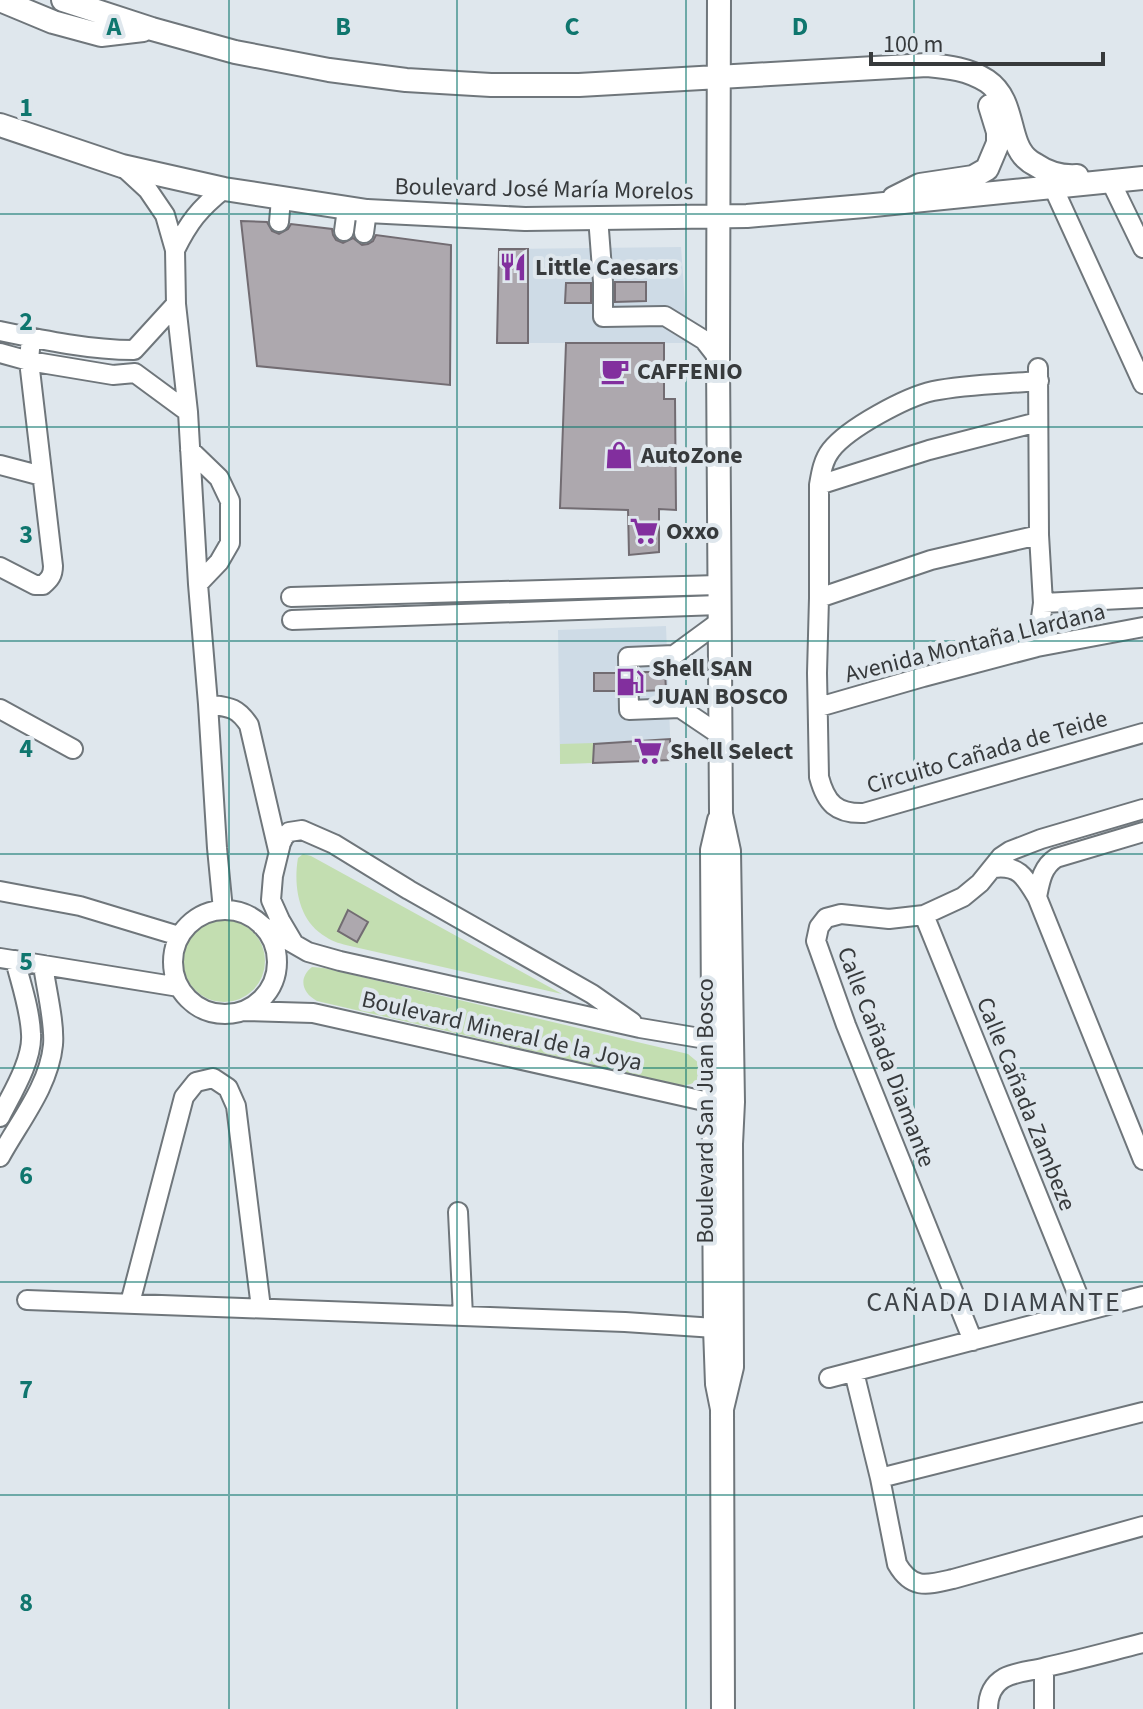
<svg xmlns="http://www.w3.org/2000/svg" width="1143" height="1709" font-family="'Source Sans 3',sans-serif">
  <rect width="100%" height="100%" fill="#dfe7ed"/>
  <path fill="#cedbe6" d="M681,247l7,96h-191l2,-94z
    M666,626l5,134 -111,4 -2,-134z"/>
  <path fill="#c3deb1" d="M594,743l-1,20 -33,1v-20z
    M303,854l8,2 251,138 -212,-48c-8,-2 -17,-4 -24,-9 -27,-15 -33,-50 -28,-79z
    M183 961a41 41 0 1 1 82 0a41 41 0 1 1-82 0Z
    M312,967l12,1 364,86 12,10 1,10c-5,9 -11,12 -21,11l-363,-84c-15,-8 -19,-23 -5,-34z"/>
  <path fill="#ada8ae" stroke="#726c72" stroke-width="2" d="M241,221l26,1 5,9 7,3 9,-5 3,-5 41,5 1,6 3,5 7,3 10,-5 9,7 6,-1 5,-3 3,-6 75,10 -1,140 -193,-19z
    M499,249h29v94h-31z
    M615,282h31v19l-31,1z
    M566,283h25v20h-26z
    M566,343h98v56h11l1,111 -17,-1v43l-30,3 -1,-45 -68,-2z
    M640,672h25l1,18 -25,1z
    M594,673h22l1,18h-23z
    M670,739l1,21 -78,3 1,-19z
    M348,910l20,12 -11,20 -19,-11z"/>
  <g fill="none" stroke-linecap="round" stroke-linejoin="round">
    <defs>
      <path id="minor" d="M122,166l26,24 17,25 10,35 1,54 12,108 10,172 10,120 9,144 6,62
        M1111,182l32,66
        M1053,187l90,197
        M598,217l5,65v35l62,-1 39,24 14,18
        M279,222l2,-23
        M344,231l3,-22
        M364,233l3,-22
        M175,250c14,-28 24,-41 49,-61
        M0,331c43,9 90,19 134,19l42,-46
        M31,337l-2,24 24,205c0,9 -3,13 -10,19
        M0,353l29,8 84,14 22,-2 53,39
        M1039,381c-35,3 -72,3 -106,10 -27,6 -85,37 -102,59 -8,10 -10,23 -12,35v113l-2,75 2,104c7,26 17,37 45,36l279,-80
        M190,450l29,28 11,23v42l-11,19 -21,22
        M0,465l42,11
        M819,485l110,-35 109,-28
        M0,567l35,18h8
        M291,597l427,-12
        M819,598l112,-38 108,-25
        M1043,603l100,-5
        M292,620l427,-15
        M719,622l-45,33 -46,2 1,53 51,-2 40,27
        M1037,647l6,-44 -4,-68 -1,-167
        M208,704c21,3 29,3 41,21l29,125
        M819,707l104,-30 114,-30 106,-20
        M0,709l73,40
        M994,868c25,-3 31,9 43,29l106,263
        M0,891l80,15 99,30
        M1037,897c3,-15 5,-30 19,-39l87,-26
        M173 962a52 52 0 1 1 104 0a52 52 0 1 1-104 0Z
        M924,915l160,395
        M261,925l47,27 32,9 300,67 72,12 8,9
        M293,942l-13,-22 -9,-20 2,-24 8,-33 3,-6 5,-5 13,-2 32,14 75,46 183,104 40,28
        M0,958l179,29
        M244,1011l69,2 400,90 6,-12
        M0,1117c11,-22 33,-57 31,-83 -1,-25 -10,-50 -16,-74
        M0,1157c19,-35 49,-71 53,-112 2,-22 -7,-57 -10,-80
        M458,1212l5,104
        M27,1300l598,22 90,6
        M130,1303l54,-206 12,-15 17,-4 15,10 8,18 25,202
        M973,1341l-127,-316 -30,-84 3,-14 7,-9 15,-4 48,5 35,-4 39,-18 17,-14 21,-26 9,-6 31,-12 102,-30
        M854,1372l26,106 17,86c15,26 30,21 56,15l190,-53
        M829,1378l314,-82
        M880,1478l263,-66
        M988,1709c0,-13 4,-24 16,-31 13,-7 29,-7 42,-11 33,-7 65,-16 97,-24
        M1044,1709v-41"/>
      <path id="major" d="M0,0l53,22 48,13 42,-5
        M63,0l89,29 83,23 94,18 77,10 85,5h88l348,-20c22,2 41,4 60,16 28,19 20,59 39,77 3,3 6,5 10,7 13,9 26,12 41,11
        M719,0l-1,358 3,456 8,37 4,251 -2,42 1,223 -10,42
        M0,125l122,41 102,23 143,22 158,8 222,-3 117,-10 279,-28
        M894,198l26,-13 53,-8 14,-8 11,-26v-11l-8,-26
        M719,820l-7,30 3,478 2,56 5,25 1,300"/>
    </defs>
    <use href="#minor" stroke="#6f767b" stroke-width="22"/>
    <use href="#major" stroke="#6f767b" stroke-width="26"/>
    <use href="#minor" stroke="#fff" stroke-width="18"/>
    <use href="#major" stroke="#fff" stroke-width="22"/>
  </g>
  <path fill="none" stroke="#0f766e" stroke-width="2" stroke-opacity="0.55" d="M229,0v1709M457,0v1709M686,0v1709M914,0v1709M0,214h1143M0,427h1143M0,641h1143M0,854h1143M0,1068h1143M0,1282h1143M0,1495h1143"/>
  <defs>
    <symbol id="restaurant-bare" viewBox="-9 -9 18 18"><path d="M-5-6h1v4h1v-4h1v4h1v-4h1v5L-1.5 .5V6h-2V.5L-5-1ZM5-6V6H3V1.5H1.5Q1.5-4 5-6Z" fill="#822f9e" stroke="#dfe7ed" stroke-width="2.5" paint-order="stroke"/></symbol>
    <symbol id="cafe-bare" viewBox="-9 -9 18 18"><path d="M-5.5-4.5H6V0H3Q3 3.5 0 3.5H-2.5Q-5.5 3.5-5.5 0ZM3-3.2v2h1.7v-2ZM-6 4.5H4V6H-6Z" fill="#822f9e" stroke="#dfe7ed" stroke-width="2.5" paint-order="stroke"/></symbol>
    <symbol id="shop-bare" viewBox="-9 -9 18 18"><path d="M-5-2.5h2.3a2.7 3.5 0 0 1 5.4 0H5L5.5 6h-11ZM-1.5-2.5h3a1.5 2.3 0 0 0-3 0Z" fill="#822f9e" stroke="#dfe7ed" stroke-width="2.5" paint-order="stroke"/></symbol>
    <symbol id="supermarket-bare" viewBox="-9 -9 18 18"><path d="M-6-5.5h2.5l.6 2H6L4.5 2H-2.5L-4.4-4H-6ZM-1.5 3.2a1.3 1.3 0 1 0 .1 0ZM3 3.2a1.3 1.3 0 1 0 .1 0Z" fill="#822f9e" stroke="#dfe7ed" stroke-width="2.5" paint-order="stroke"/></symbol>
    <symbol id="fuel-bare" viewBox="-9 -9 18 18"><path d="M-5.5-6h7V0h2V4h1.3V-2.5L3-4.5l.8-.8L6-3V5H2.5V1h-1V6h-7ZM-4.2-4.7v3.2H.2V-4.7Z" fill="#822f9e" stroke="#dfe7ed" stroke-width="2.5" paint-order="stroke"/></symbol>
  </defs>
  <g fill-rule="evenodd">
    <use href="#restaurant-bare" x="493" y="247" width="40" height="40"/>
    <use href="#cafe-bare" x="595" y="351" width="40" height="40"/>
    <use href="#shop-bare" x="599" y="435" width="40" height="40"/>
    <use href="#supermarket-bare" x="624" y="511" width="40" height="40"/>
    <use href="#fuel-bare" x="610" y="662" width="40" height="40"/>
    <use href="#supermarket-bare" x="628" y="731" width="40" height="40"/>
  </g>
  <g text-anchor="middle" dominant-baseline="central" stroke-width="8" stroke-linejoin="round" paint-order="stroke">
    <g font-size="24" fill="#373a3c" stroke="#dfe7ed">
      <text transform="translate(544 189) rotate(1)">Boulevard José María Morelos</text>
      <text transform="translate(975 643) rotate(-14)">Avenida Montaña Llardana</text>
      <text transform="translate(987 752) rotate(-16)">Circuito Cañada de Teide</text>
      <text transform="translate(502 1031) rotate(13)">Boulevard Mineral de la Joya</text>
      <text transform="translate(886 1057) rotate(69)">Calle Cañada Diamante</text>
      <text transform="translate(1026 1104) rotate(68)">Calle Cañada Zambeze</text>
      <text transform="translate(705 1111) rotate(-90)">Boulevard San Juan Bosco</text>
    </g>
    <g font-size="24" font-weight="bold" fill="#373a3c" stroke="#dfe7ed" text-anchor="start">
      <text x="535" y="267">Little Caesars</text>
      <text x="637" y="371">CAFFENIO</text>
      <text x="641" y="455">AutoZone</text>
      <text x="666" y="531">Oxxo</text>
      <text x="652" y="668">Shell SAN<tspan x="652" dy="28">JUAN BOSCO</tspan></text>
      <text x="670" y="751">Shell Select</text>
    </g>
    <g font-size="28" letter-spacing="2" fill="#3e4348" stroke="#dfe7ed">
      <text x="994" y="1302">CAÑADA DIAMANTE</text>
    </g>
  </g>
  <g font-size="26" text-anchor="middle" font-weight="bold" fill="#0f766e" stroke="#dfe7ed" stroke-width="8" stroke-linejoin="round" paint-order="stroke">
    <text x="114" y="35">A</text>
    <text x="343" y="35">B</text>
    <text x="572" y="35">C</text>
    <text x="800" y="35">D</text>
    <text x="26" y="116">1</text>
    <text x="26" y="330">2</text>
    <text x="26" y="543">3</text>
    <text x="26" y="757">4</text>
    <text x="26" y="970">5</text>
    <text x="26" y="1184">6</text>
    <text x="26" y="1398">7</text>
    <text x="26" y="1611">8</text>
  </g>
  <path d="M871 52v12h232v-12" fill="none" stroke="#373a3c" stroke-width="4"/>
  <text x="883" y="52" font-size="24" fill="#373a3c" stroke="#dfe7ed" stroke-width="6" paint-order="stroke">100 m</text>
</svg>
